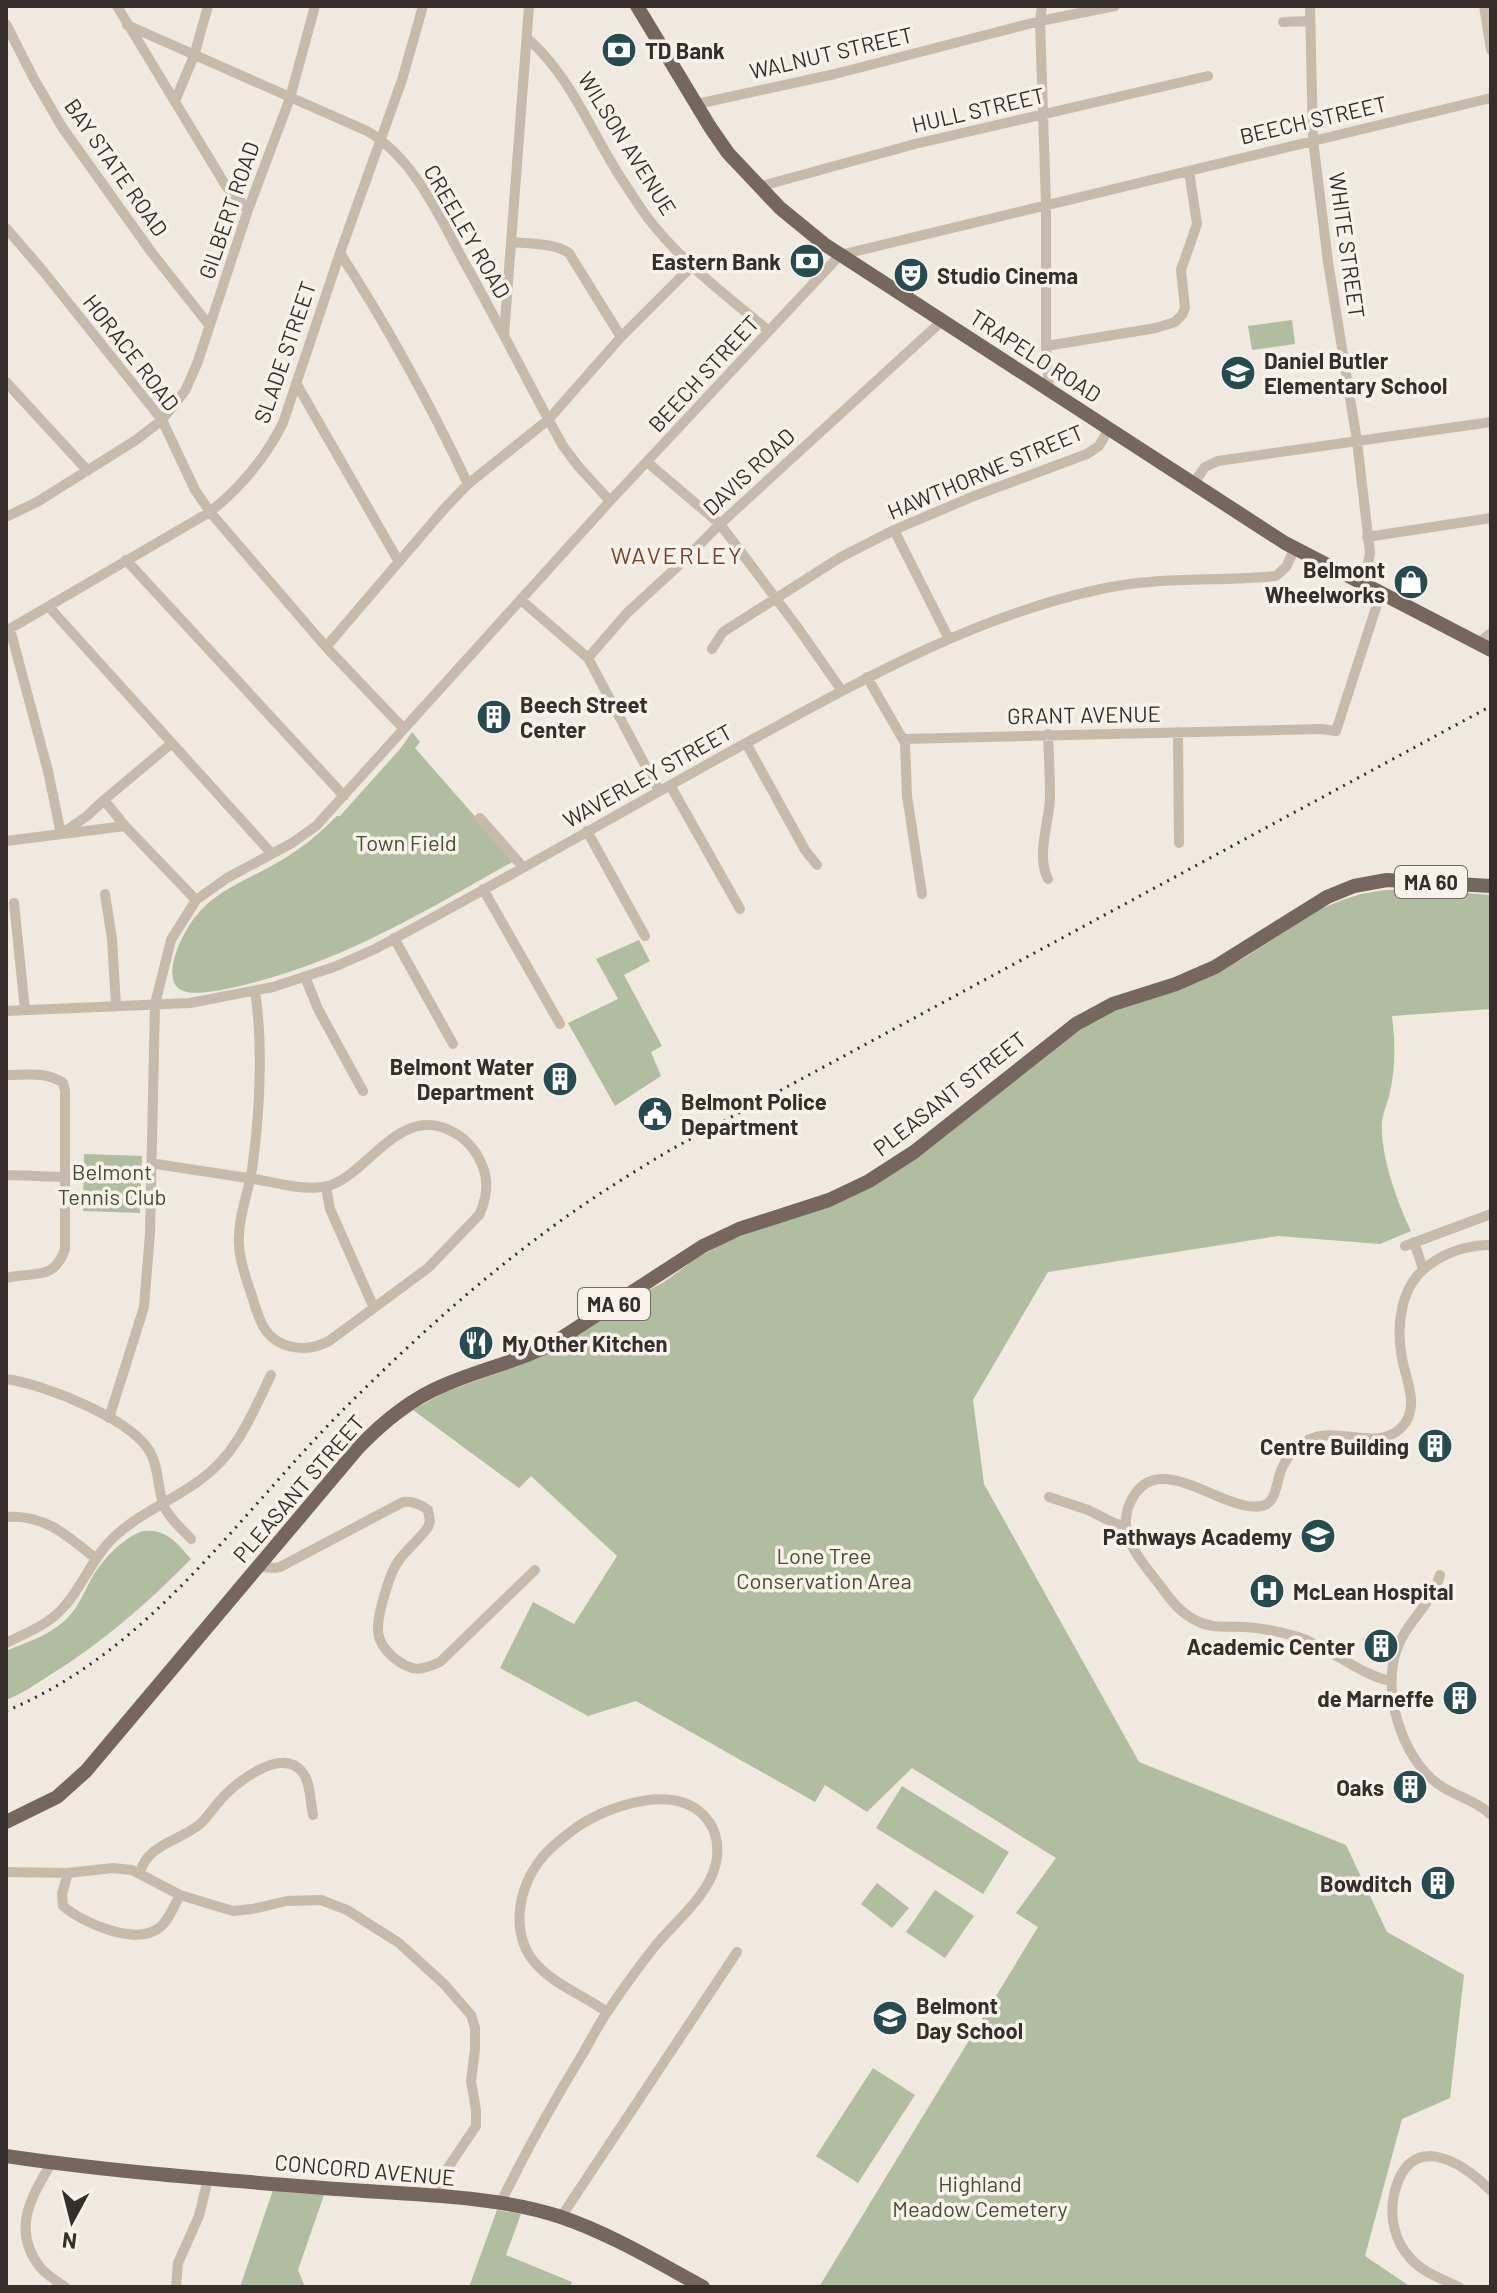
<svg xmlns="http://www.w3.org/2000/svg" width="1497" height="2293" font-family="Barlow,sans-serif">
  <rect width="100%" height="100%" fill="#efe9df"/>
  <path fill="#b1bda0" d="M1292,320l3,24 -43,6 -4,-24z
    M412,732l8,10 -5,6 99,113c-98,55 -181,107 -293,129 -15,2 -44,9 -48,-11 -4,-19 11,-47 22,-62 22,-28 55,-38 85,-56 21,-12 40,-28 57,-45h3l60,-67z
    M1415,889l76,6v114l-99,7c3,25 4,50 -2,76 -2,10 -7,20 -8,30 -2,33 15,79 29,109l-31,13 -102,-8 -230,36 -75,128 11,84 155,278 207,83 41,87 77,43 -14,123 -48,21 -37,137 46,31h-592l219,-360 -22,-14 40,-55 -144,-90 -45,44 -42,-27 -10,17 -179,-101 -48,15 -88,-48 33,-66 41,22 43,-68 -86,-80 -12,12 -106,-78 32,-18 73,-26 37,-17 88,-56 21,-11 34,-25 28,-15 147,-56 45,-29 153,-122 35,-21 93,-32 45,-24 76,-49 25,-10 16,-5 24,-4z
    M639,940l11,21 -26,14 38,71 -11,6 10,24 -46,30 -47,-83 50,-24 -22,-40z
    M84,1154l58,2 -2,57 -57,-2z
    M143,1531c24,-2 34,12 48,28 -43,44 -89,84 -141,116 -14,9 -28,19 -44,25v-49c19,-8 41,-15 56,-28 16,-13 21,-30 31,-47 10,-17 31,-39 50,-45z
    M902,1786l107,66 -26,42 -107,-66z
    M877,1883l32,25 -17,20 -31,-24z
    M935,1890l39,26 -29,42 -39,-26z
    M873,2068l42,27 -57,88 -42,-27z
    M273,2190l51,5 -26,75 7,17h-65z
    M497,2210l24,4 -15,41 66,27 -2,5h-101z"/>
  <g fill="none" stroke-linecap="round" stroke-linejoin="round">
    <path stroke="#c6baac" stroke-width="10" d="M117,6l109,180 22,24
      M1042,6l-2,15 6,184v141l3,44
      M1310,6l3,134 15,122 29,179 13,112 -6,30
      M1484,6l7,44
      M1283,22l27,-1
      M6,24l28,55 28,48 90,126 57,72
      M127,25l240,106c48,27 74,90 100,136 33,59 63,120 96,179l15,20 32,35
      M527,38c45,39 64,95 96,143 10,15 20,32 32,46 33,40 74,71 114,104
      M175,101l19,-45 14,-50
      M697,104l138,-30 205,-53 75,-15
      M758,187l157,-43 293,-68
      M6,228l37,43 119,149 33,70 15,22 116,135 78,82
      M512,242c18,2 42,1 57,11l52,84
      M340,253c48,74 90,151 128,231
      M504,335l25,-329
      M1046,346l110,-18 19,-6 7,-7 3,-7 -4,-38 16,-46 -8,-53
      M6,382l81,88
      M296,383l103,179
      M647,462l73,62 78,104 44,63
      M1193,484l12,-17 13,-6 273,-39
      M6,517l31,-15 99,-62 26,-20 23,-29 12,-27 51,-154 42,-112 25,-92
      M894,530l55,109
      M1367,537l124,-19
      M126,560l218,236
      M521,600l67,58 71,133
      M49,607l223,247
      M10,629l38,142 13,63 26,-18 17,-16
      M6,631l204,-119c31,-25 55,-53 73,-89l57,-170 62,-173 21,-74
      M1478,643l13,-10
      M326,647l118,-138 24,-25 80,-64 73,-83 71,-71
      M712,649l11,-17 118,-75 53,-27 80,-34 113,-42 12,-8 10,-17
      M588,658l39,-45 50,-46 43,-43 223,-204
      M867,677l38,66 2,53 15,98
      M1178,732l1,111
      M903,739l419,-10 14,2 45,-139
      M746,743l59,107 12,15
      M670,785l70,124
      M480,818l43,49
      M125,826l-21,-26 68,-57
      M587,831l58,105
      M6,841l119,-15 71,74
      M1048,879c-12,-23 1,-56 2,-81 0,-21 -1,-42 -2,-64
      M483,889l77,135
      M105,894l7,45 4,66
      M14,903l11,107
      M394,938l59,106
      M305,977l13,32 45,82
      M6,1011l184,-8 83,-16 61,-20 41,-18c128,-68 254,-142 382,-212 108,-59 221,-122 344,-148 59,-13 115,-7 175,-13l10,-9 9,-19
      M6,1075c19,0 41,-4 57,8l2,8v158c-11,33 -32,22 -59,29
      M152,1163c34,6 69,11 103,16 21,4 46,11 68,8 42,-6 74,-84 128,-56 15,7 26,21 32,36 6,16 3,34 -4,48l-51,53 -99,73c-24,13 -56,8 -68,-19 -4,-9 -7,-19 -10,-29 -5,-15 -11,-30 -12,-47 -2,-29 11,-56 14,-84 7,-52 10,-119 2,-171
      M6,1175l58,2
      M326,1187l4,22 44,99
      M1414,1242l9,27
      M1405,1246l86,-32
      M6,1379c37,5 131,41 146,77 8,17 5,38 14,54 6,11 17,20 25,29
      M109,1418l35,-111 6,-74 5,-229 16,-64 25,-40 31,-22 65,-35 24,-17 294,-325 230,-246 651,-157
      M1049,1497l39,13 28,14 10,1
      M6,1517c38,-3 61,18 89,41
      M259,1567l16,1 5,-1 123,-65c10,-1 17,2 25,8l2,11 -2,6c-8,12 -20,21 -29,33 -10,14 -22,55 -21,72 1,11 8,19 16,26 18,14 26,13 46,4l95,-92
      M1440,1575c-9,31 -34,47 -43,74 -16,42 5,109 41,135 16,12 38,16 53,31
      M6,1643c18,-9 39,-17 53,-31 22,-21 32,-53 54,-74 26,-25 59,-37 87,-58 37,-26 52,-66 71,-105
      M1391,1681c-32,-6 -61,-34 -93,-44 -17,-5 -35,-9 -53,-10 -17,-1 -33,2 -48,-6 -15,-7 -25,-19 -35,-33 -18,-24 -47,-52 -32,-85 26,-59 92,10 131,3 17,-2 15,-28 22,-40 5,-11 14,-20 25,-26 28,-15 69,12 93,-12 20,-20 5,-47 1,-70 -6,-32 -2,-73 27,-93 19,-14 39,-20 62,-20
      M6,1872l62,1 45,-5 19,2 48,25 53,16 19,-2 35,-8 34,-1 26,10 52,33 45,41 27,31 4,13v22l-4,31 5,29v16l-33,49 -5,22
      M68,1873l-6,21 1,12c20,17 72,40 96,22 10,-7 15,-23 21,-33
      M140,1873c7,-29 40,-32 60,-49 9,-8 15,-19 24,-28 16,-16 59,-50 79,-23 8,11 7,29 10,42
      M52,2162c-21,35 -41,68 -12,105 6,8 17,14 25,20
      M500,2204c25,-51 52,-100 82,-149 9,-15 17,-32 28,-47 14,-21 30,-43 46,-63 21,-25 53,-50 60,-82 3,-14 1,-30 -7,-41 -28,-41 -98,-18 -132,5 -13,10 -26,19 -36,32 -23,29 -32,76 -4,106 18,20 48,31 70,47
      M561,2217l176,-265
      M176,2287l2,-24 21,-47 9,-37
      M1459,2287c-17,-8 -35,-14 -48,-28 -16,-17 -22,-41 -17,-64 14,-64 65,-37 97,-4"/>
    <path stroke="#75675d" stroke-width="14" d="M637,6l73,121 18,26 52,55 44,36 461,299 206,107
      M6,1822l51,-25 29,-26 272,-323c24,-25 51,-48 84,-62 36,-16 75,-24 110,-42l151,-98 36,-17 90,-29 40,-19 45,-29 162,-128 37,-20 63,-20 39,-17 112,-70 27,-11 33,-6 104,6
      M6,2156c114,17 230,25 345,34 66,5 148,6 210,27 50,17 96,45 142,70"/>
    <path stroke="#352e2a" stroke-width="3" stroke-dasharray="2 6" stroke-linecap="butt" d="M6,1711c145,-60 232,-196 340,-304 60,-60 122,-117 190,-168 43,-33 89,-62 136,-90l819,-443"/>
  </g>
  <defs>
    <symbol id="bank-disc" viewBox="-11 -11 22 22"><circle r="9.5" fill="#254c51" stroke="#f8f2eb"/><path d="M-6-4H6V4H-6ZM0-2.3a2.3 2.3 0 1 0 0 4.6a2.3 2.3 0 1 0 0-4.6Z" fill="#fff"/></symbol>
    <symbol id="theatre-disc" viewBox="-11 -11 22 22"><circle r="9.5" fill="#254c51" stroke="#f8f2eb"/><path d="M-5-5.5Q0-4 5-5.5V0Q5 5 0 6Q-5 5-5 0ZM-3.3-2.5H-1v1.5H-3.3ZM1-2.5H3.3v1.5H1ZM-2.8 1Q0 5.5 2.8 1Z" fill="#fff"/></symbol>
    <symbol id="school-disc" viewBox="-11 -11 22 22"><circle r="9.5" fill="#254c51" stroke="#f8f2eb"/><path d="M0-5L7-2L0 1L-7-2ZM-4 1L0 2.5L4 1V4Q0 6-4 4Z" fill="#fff"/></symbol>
    <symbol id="shop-disc" viewBox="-11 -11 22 22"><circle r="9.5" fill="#254c51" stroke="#f8f2eb"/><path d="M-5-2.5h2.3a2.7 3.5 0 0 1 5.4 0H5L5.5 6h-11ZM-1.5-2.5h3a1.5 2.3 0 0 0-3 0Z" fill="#fff"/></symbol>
    <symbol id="building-disc" viewBox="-11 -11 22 22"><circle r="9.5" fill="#254c51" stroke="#f8f2eb"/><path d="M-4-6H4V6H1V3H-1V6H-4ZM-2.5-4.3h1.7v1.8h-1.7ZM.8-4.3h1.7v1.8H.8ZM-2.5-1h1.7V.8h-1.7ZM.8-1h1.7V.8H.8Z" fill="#fff"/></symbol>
    <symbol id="civic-disc" viewBox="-11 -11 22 22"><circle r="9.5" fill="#254c51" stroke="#f8f2eb"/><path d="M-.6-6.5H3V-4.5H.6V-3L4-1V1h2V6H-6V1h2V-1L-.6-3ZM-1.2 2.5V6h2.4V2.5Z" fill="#fff"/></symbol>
    <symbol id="restaurant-disc" viewBox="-11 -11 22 22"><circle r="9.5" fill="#254c51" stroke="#f8f2eb"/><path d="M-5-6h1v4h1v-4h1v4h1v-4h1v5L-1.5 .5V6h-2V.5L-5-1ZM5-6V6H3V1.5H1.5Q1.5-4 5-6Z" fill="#fff"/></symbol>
    <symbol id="hospital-disc" viewBox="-11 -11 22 22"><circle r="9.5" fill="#254c51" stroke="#f8f2eb"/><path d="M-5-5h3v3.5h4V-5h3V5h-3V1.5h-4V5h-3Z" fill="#fff"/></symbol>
  </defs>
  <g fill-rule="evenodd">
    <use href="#bank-disc" x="599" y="30" width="40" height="40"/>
    <use href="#bank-disc" x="787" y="241" width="40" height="40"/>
    <use href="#theatre-disc" x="891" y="255" width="40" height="40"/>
    <use href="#school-disc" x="1218" y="353" width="40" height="40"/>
    <use href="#shop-disc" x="1391" y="562" width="40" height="40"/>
    <use href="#building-disc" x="474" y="697" width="40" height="40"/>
    <use href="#building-disc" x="540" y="1059" width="40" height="40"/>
    <use href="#civic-disc" x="635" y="1094" width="40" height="40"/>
    <use href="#restaurant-disc" x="456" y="1323" width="40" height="40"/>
    <use href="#building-disc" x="1415" y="1426" width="40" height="40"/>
    <use href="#school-disc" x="1298" y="1516" width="40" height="40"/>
    <use href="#hospital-disc" x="1247" y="1571" width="40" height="40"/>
    <use href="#building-disc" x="1361" y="1626" width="40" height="40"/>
    <use href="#building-disc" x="1440" y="1678" width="40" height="40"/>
    <use href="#building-disc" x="1390" y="1767" width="40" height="40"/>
    <use href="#building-disc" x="1418" y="1863" width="40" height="40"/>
    <use href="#school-disc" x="870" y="1998" width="40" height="40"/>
  </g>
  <g text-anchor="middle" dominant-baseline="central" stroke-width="7" stroke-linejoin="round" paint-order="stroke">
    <g fill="#f8f2eb" stroke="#706964" stroke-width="2">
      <rect x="1395" y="866" width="72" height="32" rx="6"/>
      <rect x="578" y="1288" width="72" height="32" rx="6"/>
    </g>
    <g font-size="20" font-weight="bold" fill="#352e2a">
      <text x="1431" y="882">MA 60</text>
      <text x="614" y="1304">MA 60</text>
    </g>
    <g font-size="22" font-weight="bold" fill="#352e2a" stroke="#f8f2eb" text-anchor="end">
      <text x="645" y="50" text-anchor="start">TD Bank</text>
      <text x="781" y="261">Eastern Bank</text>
      <text x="937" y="275" text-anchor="start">Studio Cinema</text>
      <text x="1264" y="360" text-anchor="start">Daniel Butler<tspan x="1264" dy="25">Elementary School</tspan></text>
      <text x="1385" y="569">Belmont<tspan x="1385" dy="25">Wheelworks</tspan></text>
      <text x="520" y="704" text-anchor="start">Beech Street<tspan x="520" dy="25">Center</tspan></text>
      <text x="534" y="1066">Belmont Water<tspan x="534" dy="25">Department</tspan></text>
      <text x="681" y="1101" text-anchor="start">Belmont Police<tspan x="681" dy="25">Department</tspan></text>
      <text x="502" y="1343" text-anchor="start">My Other Kitchen</text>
      <text x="1409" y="1446">Centre Building</text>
      <text x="1292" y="1536">Pathways Academy</text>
      <text x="1293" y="1591" text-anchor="start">McLean Hospital</text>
      <text x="1355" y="1646">Academic Center</text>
      <text x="1434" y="1698">de Marneffe</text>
      <text x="1384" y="1787">Oaks</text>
      <text x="1412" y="1883">Bowditch</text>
      <text x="916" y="2005" text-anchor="start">Belmont<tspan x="916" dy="25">Day School</tspan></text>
    </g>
    <g font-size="22" fill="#352e2a" stroke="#f8f2eb">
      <text transform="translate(831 52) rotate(-13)">WALNUT STREET</text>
      <text transform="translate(978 109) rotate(-13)">HULL STREET</text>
      <text transform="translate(1313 119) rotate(-13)">BEECH STREET</text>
      <text transform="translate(628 143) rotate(58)">WILSON AVENUE</text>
      <text transform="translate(117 167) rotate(55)">BAY STATE ROAD</text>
      <text transform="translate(228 210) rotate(-71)">GILBERT ROAD</text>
      <text transform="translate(468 231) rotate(60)">CREELEY ROAD</text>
      <text transform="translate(1348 245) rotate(82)">WHITE STREET</text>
      <text transform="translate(132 352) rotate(52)">HORACE ROAD</text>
      <text transform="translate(284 352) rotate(-71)">SLADE STREET</text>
      <text transform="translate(1036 355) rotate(33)">TRAPELO ROAD</text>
      <text transform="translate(703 373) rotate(-47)">BEECH STREET</text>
      <text transform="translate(748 471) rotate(-43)">DAVIS ROAD</text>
      <text transform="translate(985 471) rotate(-23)">HAWTHORNE STREET</text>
      <text transform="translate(1084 714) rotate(-1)">GRANT AVENUE</text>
      <text transform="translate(647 775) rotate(-29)">WAVERLEY STREET</text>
      <text transform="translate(949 1093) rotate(-38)">PLEASANT STREET</text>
      <text transform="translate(298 1488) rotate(-49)">PLEASANT STREET</text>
      <text transform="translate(365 2169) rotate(5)">CONCORD AVENUE</text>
    </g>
    <g font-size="22" fill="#435031" stroke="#f8f2eb">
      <text x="406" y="842">Town Field</text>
      <text x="112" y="1171">Belmont<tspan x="112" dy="25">Tennis Club</tspan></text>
      <text x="824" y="1555">Lone Tree<tspan x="824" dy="25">Conservation Area</tspan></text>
      <text x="980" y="2183">Highland<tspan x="980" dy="25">Meadow Cemetery</tspan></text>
    </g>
    <g font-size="24" letter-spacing="2" fill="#7a452d" stroke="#f8f2eb">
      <text x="677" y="554">WAVERLEY</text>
    </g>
  </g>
  <rect width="1497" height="2293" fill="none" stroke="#352e2a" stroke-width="16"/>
  <g transform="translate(72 2221) rotate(187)" stroke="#f8f2eb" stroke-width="6" paint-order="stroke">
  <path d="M0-6L14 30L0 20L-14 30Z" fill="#352e2a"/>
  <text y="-12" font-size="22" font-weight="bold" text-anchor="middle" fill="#352e2a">N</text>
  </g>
</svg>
